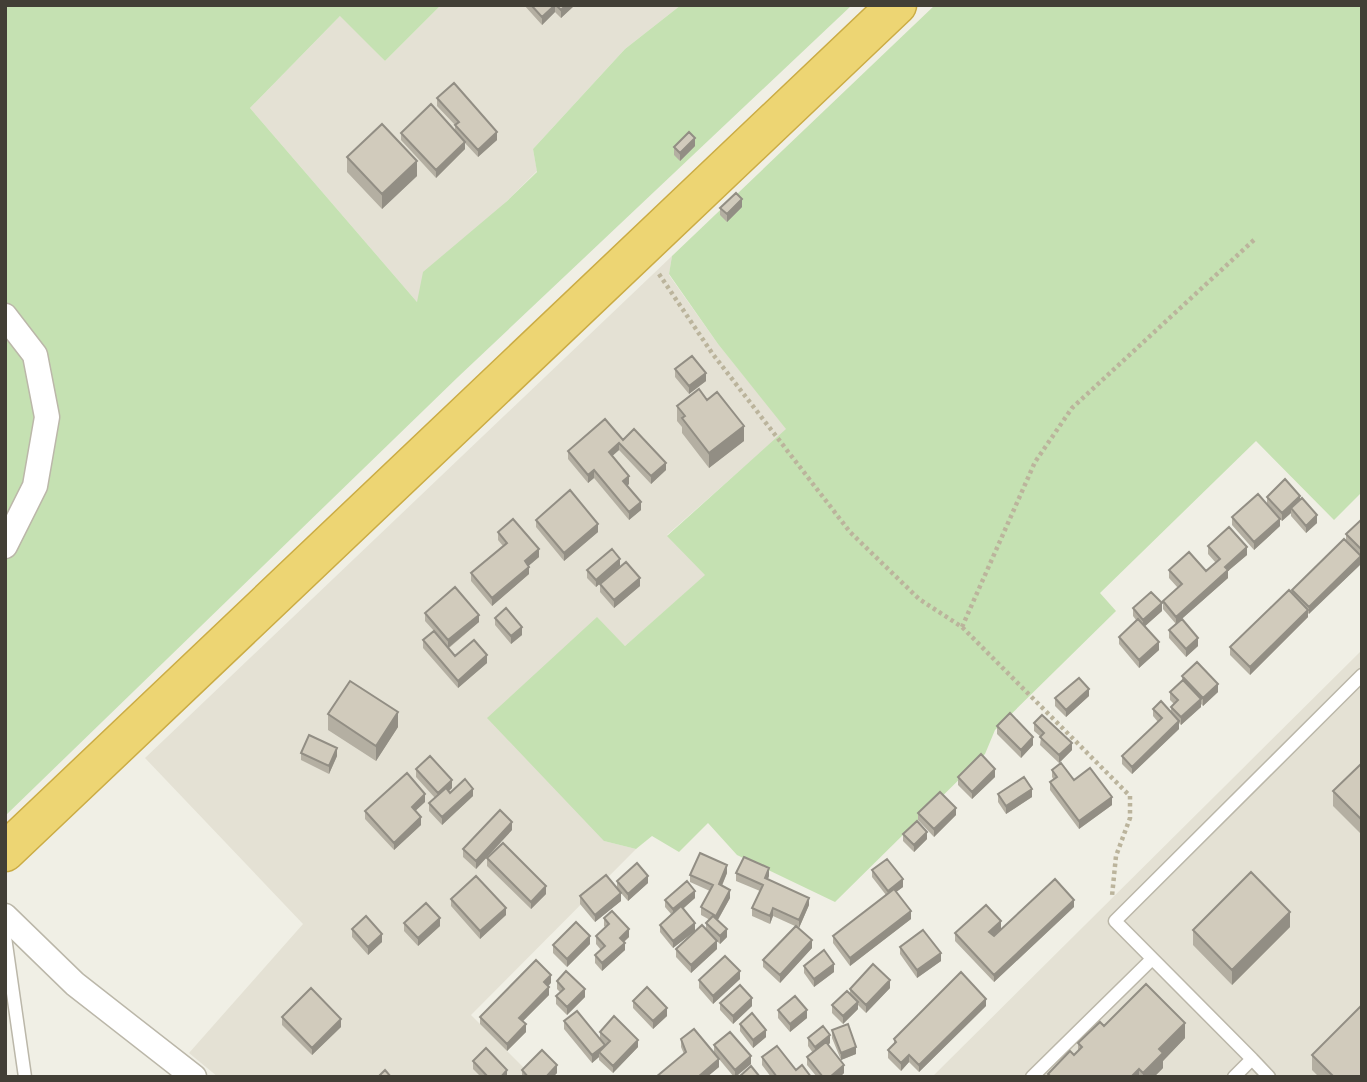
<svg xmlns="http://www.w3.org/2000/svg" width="1367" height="1082" font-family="Montserrat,sans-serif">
  <rect width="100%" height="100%" fill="#f0efe5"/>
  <path fill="#e4e1d4" d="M441,5h240l-56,44 -92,100 4,22 -31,31 -89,100 -167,-194 91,-93 44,46z
    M672,256l-3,19 49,69 69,85 -120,106 39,40 -81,71 -28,-28 7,223 32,8 -165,166 62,62h-315l-29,-24 114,-129 -158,-166z
    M1362,650v427h-430z"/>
  <path fill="#c5e1b2" d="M5,5h436l-56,56 -45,-45 -90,92 167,194 6,-30 83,-70 31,-30 -4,-23 92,-100 56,-44h171l-394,372 -453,439z
    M935,5h427v487l-28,28 -78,-79 -156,152 16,18 -121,119 -10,24 -150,148 -98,-47 -29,-32 -29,29 -27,-16 -16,13 -32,-8 -117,-123 110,-101 28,29 80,-71 -38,-39 119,-107 -68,-85 -49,-70 3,-18z"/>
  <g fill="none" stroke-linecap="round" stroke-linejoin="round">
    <defs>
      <path id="lane" d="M5,937l20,140
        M1252,1059l-137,-138 247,-246
        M1032,1077l120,-118
        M1234,1077l18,-18 17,18"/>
      <path id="street" d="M5,316l30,39 12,62 -12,69 -30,60
        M5,916l70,68 119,93"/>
      <path id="highway" d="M5,852l892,-847"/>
    </defs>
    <use href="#lane" stroke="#bbb7a9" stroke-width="15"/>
    <use href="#street" stroke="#bbb7a9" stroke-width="27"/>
    <use href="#highway" stroke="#cbac45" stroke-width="41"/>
    <path stroke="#bbb49c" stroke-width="4.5" stroke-dasharray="3.5 3.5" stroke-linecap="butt" d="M659,274l53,79 138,179 69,67 43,28 168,169v22l-14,38 -4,40
      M962,627l73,-165 37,-54 183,-169"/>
    <use href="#lane" stroke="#fff" stroke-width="12"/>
    <use href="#street" stroke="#fff" stroke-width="24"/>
    <use href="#highway" stroke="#edd573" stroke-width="38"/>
  </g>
  <path fill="#b4afa2" d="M524,5h51l-14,13 -6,-6 -13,13z
    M437,98l60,42 -19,17 -13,-14v6l-29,29 -35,-38v-7l54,-2v-6l-18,-19z
    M695,146l-15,15 -6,-6v-8z
    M347,157l70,19 -35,33 -35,-37z
    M742,207l-15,15 -7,-7v-7z
    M675,369l31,12 -17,13 -14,-17z
    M707,400l37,41 -35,27 -27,-35v-6l-5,-6v-15z
    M623,440l43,30 -15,14 -32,-34 -7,6 17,28 -2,2 14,24 -12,10 -35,-42 -6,5 -20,-24v-8z
    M1267,497l33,3 17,23 -11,10 -15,-17v-3l-9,8 -6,-6 4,11 -26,24 -22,-25v-8l35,-13z
    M1362,519v38l-1,-1v8l-53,50v3l-58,58 -20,-20v-8l62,-53v-4l54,-49v-7z
    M536,520l62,12 -34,29 -28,-34z
    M498,532l41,25 -11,9 1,8 -37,32 -21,-25v-8l32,-27 -5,-6z
    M1208,546l39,9 -19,16v7l-52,46 -13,-15v-8l15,-13 -9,-10v-8l37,1 10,-8 -8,-9z
    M620,566l-24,21 -9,-9v-8z
    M600,584l40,2 -26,22 -14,-16z
    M1133,608l29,3 -17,15 14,24 -20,18 -20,-24v-7l17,-17 -3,-4z
    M425,613l54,9 -30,26 6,8 32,7 -29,25 -35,-40v-8l11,-9 -9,-10z
    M495,618l27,17 -11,9 -16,-19z
    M1169,630l29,16 -12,11 -17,-19z
    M1182,676l36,16 -15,14 -2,-2v3l-20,18 -2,-2v6l-47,45 -10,-10v-8l36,-34 -5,-6v-7l18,3v-5l3,-3 -4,-4v-8l12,-11z
    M1089,696l-23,21 -11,-11v-8z
    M328,714l70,13 -22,34 -48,-31z
    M1034,723l38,27 -13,13 -19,-18 1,-8 -7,-6z
    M997,726l36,19 -12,13 -24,-24z
    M301,753l36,3 -8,18 -28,-14z
    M1362,763v72l-29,-29v-15z
    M416,769l36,19 -3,3 1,2 23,3 -31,29 -13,-14v-8l6,-5 -19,-21z
    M1052,770l22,10 38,25 -33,24 -29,-39v-8l4,-2 -2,-3z
    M958,777h37l-23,22 -14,-14z
    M998,794l34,3 -26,17 -8,-12z
    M425,802l-10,9 6,14 -27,25 -29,-31v-8z
    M918,813l38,2 -22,22 -16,-17z
    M512,830l-36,39 -13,-12v-8z
    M903,834l24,5 -13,13 -11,-11z
    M487,858l59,36 -15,15 -44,-43z
    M872,870l31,17 -7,5 15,27 -61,47 -17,-23v-7l53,-41 -14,-18z
    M727,873l-5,13 8,12 -12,22 9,17 -7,7 -3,-3v8l-26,24 -15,-16v-8l30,-19v-7l4,-3 -9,-5v-8l9,-16 -20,-9v-7z
    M736,873l33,3 -1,3 41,26 -10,23 13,20 -32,35 -17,-16v-7l32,-34 -22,-10 -3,8 -18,-8v-8l8,-17 -24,-10z
    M617,881l31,2 -20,18 -8,-9 1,9 -26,21 -15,-18v-8l37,-8z
    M695,898l-12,11 12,22 -22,17 -13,-16v-7l11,-11 -6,-7v-7z
    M451,899l55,16 -26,24 -29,-33z
    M1074,907l-80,75 -39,-41v-8l46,-4 -8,7z
    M604,918l25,19 -5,5 1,8 -23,21 -7,-8v-8l6,-5 -5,-6v-8l9,-9 -1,-1z
    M404,923l36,3 -22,20 -14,-15z
    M1290,927l-58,58 -39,-40v-15z
    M352,929l30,13 -14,13 -16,-18z
    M590,944l-23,23 -14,-14v-8z
    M900,947l41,14 -24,17 -17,-24z
    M804,966l30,6 -20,15 -10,-14z
    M740,979l-27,25 -14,-16v-8z
    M557,981l28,16 -18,18 -11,-11v-8l4,-4 -3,-3z
    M551,983l-3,3 1,9 -26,26 3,11 -19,19 -27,-27v-7z
    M890,988l-24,25 -8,-8v4l-15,15 -11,-11v-8l18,-12v-4z
    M633,1001l34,15 -14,13 -20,-21z
    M720,1003l32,3 -19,18 -13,-14z
    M986,1006l-67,66 -10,-10 -8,9 -13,-13v-8l6,-6v-5z
    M778,1010l29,8 -17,14 -12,-14z
    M282,1017l59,10 -29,28 -30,-30z
    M564,1021l36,18v-7l38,15 -25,26 -14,-13v-3l-7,6 -28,-34z
    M740,1024l26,13 -13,11 -13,-17z
    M1104,1026l81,12 -22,23v7l-9,9h-106v-3l30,-23v-8z
    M832,1030l24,24 -15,6 -9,-22z
    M808,1038l22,5 -2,2 16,28 -4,4h-23l-10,-12v-8l6,-4 -5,-7z
    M681,1039l38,28 -12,10h-51l28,-23 -3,-7z
    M714,1045l37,19 -15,13h-2l-20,-24z
    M1312,1055l50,22h-43l-7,-7z
    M762,1057l34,13 15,7h-40l-9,-12z
    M473,1061l34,16h-26l-8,-8z
    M522,1070l35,3 -4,4h-31z"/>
  <path fill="#928e84" d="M555,5v7l-13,13v-8z
    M566,5h9l-14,13v-8z
    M497,132v8l-19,17v-7z
    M695,138v8l-15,15v-8z
    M465,142v7l-29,29v-8z
    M417,161v15l-35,33v-15z
    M742,199v8l-15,15v-8z
    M706,373v8l-17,13v-8z
    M744,426v15l-35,27v-15z
    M619,443v7l-10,9v-7z
    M666,463v7l-15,14v-8z
    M594,470v8l-6,5v-8z
    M629,476v8l-6,5v-8z
    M1300,496v8l-9,4v5l-9,8v-8z
    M641,502v8l-12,10v-8z
    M1317,515v8l-11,10v-7z
    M1280,519v7l-26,24v-8z
    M598,524v8l-34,29v-8z
    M1247,547v8l-19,16v7l-52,46v-7l49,-50z
    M539,549v8l-14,12v-8z
    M1361,556v8l-52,50v-7z
    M620,559v7l-24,21v-7z
    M529,567v7l-37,32v-8z
    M640,578v8l-26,22v-8z
    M1162,603v8l-19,17v-8z
    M1308,610v7l-58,58v-8z
    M479,615v7l-31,26v-8z
    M522,627v8l-11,9v-8z
    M1198,638v8l-12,11v-8z
    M1159,642v8l-20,18v-8z
    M487,655v8l-29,25v-7z
    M1218,684v8l-15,14v-8z
    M1089,689v7l-23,21v-7z
    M1201,699v8l-20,18v-8z
    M398,712v15l-22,34v-15z
    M1179,721v8l-47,45v-7z
    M1033,737v8l-12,13v-8z
    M1072,743v7l-13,13v-8z
    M337,748v8l-8,18v-8z
    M995,769v8l-23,22v-7z
    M452,780v8l-14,13v-8z
    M473,789v7l-31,29v-8z
    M1032,789v8l-26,17v-8z
    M425,794v8l-13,12v-7z
    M1112,797v8l-33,24v-8z
    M956,808v7l-22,22v-8z
    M421,817v8l-27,25v-7z
    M512,822v8l-36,39v-8z
    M927,832v7l-13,13v-7z
    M727,865v8l-8,19v-8z
    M769,868v8l-4,10v-8z
    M648,876v7l-20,18v-7z
    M903,879v8l-15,11v-7z
    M546,886v8l-15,15v-7z
    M730,890v8l-14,25v-7z
    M695,891v7l-22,19v-8z
    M621,893v8l-26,21v-7z
    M809,898v7l-10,23v-8z
    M1074,900v7l-80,75v-7z
    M506,908v7l-26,24v-8z
    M773,908v8l-3,8v-8z
    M911,911v8l-61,47v-8z
    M1290,912v15l-58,58v-15z
    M440,918v8l-22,20v-8z
    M1001,921v8l-12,11v-8z
    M695,923v8l-22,17v-7z
    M629,929v8l-9,8v-7z
    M727,929v8l-7,7v-8z
    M382,934v8l-14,13v-8z
    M590,936v8l-23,23v-8z
    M812,940v8l-32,35v-8z
    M717,941v8l-26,24v-8z
    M625,943v7l-23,21v-8z
    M941,953v8l-24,17v-8z
    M834,964v8l-20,15v-8z
    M740,971v8l-27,25v-8z
    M551,975v8l-7,7v-8z
    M890,980v8l-24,25v-8z
    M549,987v8l-30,30v-7z
    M585,989v8l-18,18v-8z
    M752,998v8l-19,18v-8z
    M986,999v7l-67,66v-7z
    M858,1002v7l-15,15v-8z
    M667,1008v8l-14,13v-8z
    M807,1010v8l-17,14v-8z
    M341,1019v8l-29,28v-7z
    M1185,1023v15l-22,23v7l-9,9h-11v-4l16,-24z
    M526,1024v8l-19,19v-7z
    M766,1030v7l-13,11v-8z
    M830,1035v8l-15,12v-8z
    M638,1040v7l-25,26v-7z
    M605,1045v8l-6,-1v5l-7,6v-8z
    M856,1047v7l-15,6v-7z
    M909,1055v7l-8,9v-8z
    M751,1056v8l-16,13v-7z
    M719,1059v8l-12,10h-9z
    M557,1065v8l-4,4h-7z
    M844,1065v8l-4,4h-10z
    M1139,1069v8h-8z
    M507,1070v7h-6z"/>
  <path fill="#d1cbbc" stroke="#928e84" stroke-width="2" d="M531,5h24l-13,12z
    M556,5h10l-5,5z
    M454,83l43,49 -19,18 -23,-25 4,-3 -22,-24z
    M431,104l34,38 -29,28 -35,-37z
    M382,124l35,37 -35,33 -35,-37z
    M689,132l6,6 -15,15 -6,-6z
    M736,193l6,6 -15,15 -7,-6z
    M692,356l14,17 -17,13 -14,-17z
    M699,389l8,11 10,-8 27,34 -35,27 -27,-35 3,-2 -8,-10z
    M605,419l18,21 11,-11 32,34 -15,13 -32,-33 -10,9 20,24 -6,5 18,21 -12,10 -35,-42 -6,5 -20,-24z
    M1285,479l15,17 -18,17 -15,-16z
    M570,490l28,34 -34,29 -28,-33z
    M1258,494l22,25 -26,23 -22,-25z
    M1302,498l15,17 -11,11 -15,-18z
    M513,519l26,30 -14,12 4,6 -37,31 -21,-25 36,-30 -9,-11z
    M1362,519v31l-16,-16z
    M1229,527l18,20 -22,20 3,3 -52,47 -13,-16 19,-17 -13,-14 20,-18 17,19 14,-12 -12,-13z
    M1344,539l17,17 -52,51 -17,-17z
    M612,549l8,10 -24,21 -9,-10z
    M626,562l14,16 -26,22 -14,-16z
    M455,587l24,28 -31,25 -23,-27z
    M1289,590l19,20 -58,57 -20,-20z
    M1151,592l11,11 -19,17 -10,-12z
    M506,608l16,19 -11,9 -16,-18z
    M1138,619l21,23 -20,18 -20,-23z
    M1182,619l16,19 -12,11 -17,-19z
    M434,631l21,25 19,-16 13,15 -29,26 -35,-41z
    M1197,662l21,22 -15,14 -21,-22z
    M1079,678l10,11 -23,21 -11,-12z
    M1183,680l18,19 -20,18 -10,-10 7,-7 -8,-8z
    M350,681l48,31 -22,34 -48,-32z
    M1161,701l18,20 -47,46 -10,-11 40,-38 -9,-9z
    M1010,713l23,24 -12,13 -24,-24z
    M1042,715l30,28 -13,12 -19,-18 4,-4 -10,-10z
    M309,735l28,13 -8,18 -28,-13z
    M981,754l14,15 -23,23 -14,-15z
    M430,756l22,24 -14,13 -22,-24z
    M1061,763l13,17 16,-12 22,29 -33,24 -29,-39 7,-5 -5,-7z
    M1362,763v57l-29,-29z
    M407,773l18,21 -13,13 9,10 -27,26 -29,-32z
    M1024,777l8,12 -26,17 -8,-12z
    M465,779l8,10 -31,28 -13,-14 17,-15 4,5z
    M940,792l16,16 -22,21 -16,-16z
    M500,810l12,12 -36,39 -13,-12z
    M917,821l10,11 -13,13 -11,-11z
    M503,843l43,43 -15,16 -44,-44z
    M700,853l27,12 -8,19 11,6 -14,26 -15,-9 12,-22 -23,-10z
    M744,857l25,11 -4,10 44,20 -10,22 -26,-12 -3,8 -18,-8 11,-23 -27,-12z
    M887,859l16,20 -15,12 -16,-21z
    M637,863l11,13 -20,18 -11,-13z
    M1251,872l39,40 -58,58 -39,-40z
    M606,875l15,18 -26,22 -15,-19z
    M476,876l30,32 -26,23 -29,-32z
    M1055,879l19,21 -80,75 -39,-42 31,-28 15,16 -12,11 5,4z
    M687,881l8,10 -22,18 -8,-9z
    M894,889l17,22 -61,47 -17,-22z
    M426,903l14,15 -22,20 -14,-15z
    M681,906l14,17 -22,18 -13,-16z
    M612,911l17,18 -9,9 5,5 -23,20 -7,-8 10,-9 -9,-10 13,-12 -5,-6z
    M366,916l16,18 -14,13 -16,-18z
    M713,916l14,13 -7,7 -14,-13z
    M576,922l14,14 -23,23 -14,-14z
    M702,925l15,16 -26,24 -15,-16z
    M796,926l16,14 -32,35 -17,-15z
    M923,930l18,23 -24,17 -17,-23z
    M824,950l10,14 -20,15 -10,-13z
    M725,956l15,15 -27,25 -14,-16z
    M536,960l15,15 -7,7 5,5 -30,31 7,6 -19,20 -27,-27z
    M873,964l17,16 -24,25 -16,-16z
    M566,971l19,18 -18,18 -11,-11 8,-7 -7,-8z
    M961,972l25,27 -67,66 -10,-10 -8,8 -13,-13 8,-8 -2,-3z
    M1146,984l39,39 -26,26 4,4 -20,20 -4,-4 -8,8h-80l-3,-3 22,-23 4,4 8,-8 -4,-4 22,-21 4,4z
    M740,985l12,13 -19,18 -13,-13z
    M647,987l20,21 -14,13 -20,-20z
    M311,988l30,31 -29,29 -30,-31z
    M847,991l11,11 -15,14 -11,-11z
    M795,996l12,14 -17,14 -12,-14z
    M1362,1005v72h-28l-22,-22z
    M577,1011l28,34 -13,10 -28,-34z
    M752,1013l14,17 -13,10 -13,-16z
    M614,1016l24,24 -25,26 -14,-14 11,-11 -10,-9z
    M848,1024l8,23 -15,6 -9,-23z
    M823,1026l7,9 -15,12 -7,-9z
    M694,1029l25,30 -21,18h-42l30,-25 -5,-13z
    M730,1032l21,24 -16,14 -21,-25z
    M826,1042l18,23 -14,12h-7l-16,-20z
    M777,1046l19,24 6,-5 9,12h-34l-15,-20z
    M486,1048l21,22 -6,7h-13l-15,-16z
    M542,1050l15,15 -11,12h-18l-6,-7z
    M751,1066l9,11h-21z
    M385,1070l6,7h-13z"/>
  <rect width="1367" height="1082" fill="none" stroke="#423f36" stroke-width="14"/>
</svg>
